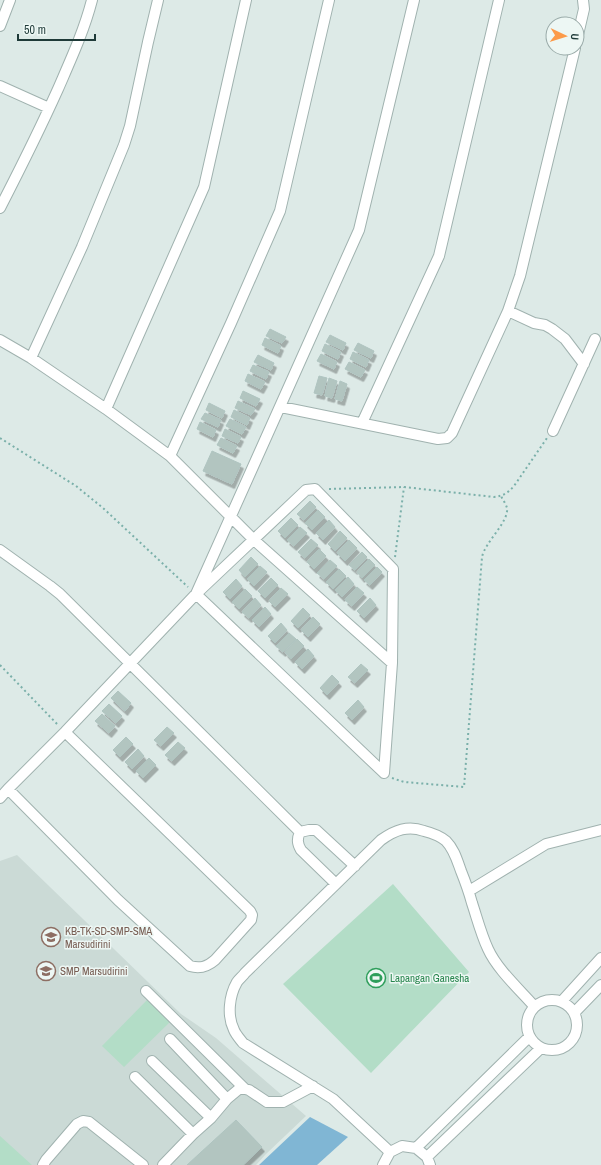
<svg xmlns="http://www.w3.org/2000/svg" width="601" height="1165" font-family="'Archivo Narrow',sans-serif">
  <defs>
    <filter id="shadow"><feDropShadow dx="2.5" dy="4.5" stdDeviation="0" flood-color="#0004"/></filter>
  </defs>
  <rect width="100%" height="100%" fill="#ddeae7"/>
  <path fill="#cbdad6" d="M17,855l164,159 35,24 90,78 -40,38 -10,11h-256v-304z"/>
  <path fill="#b3ddc7" d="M393,884l76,88 -98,101 -88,-89z
    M147,1000l24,21 -47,46 -22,-21z
    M0,1136l32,29h-32z"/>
  <path fill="#80b6d4" d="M310,1117l38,20 -31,28h-58z"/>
  <path fill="#b2c5c0" stroke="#afc4c0" filter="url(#shadow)" d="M270,329l16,8 -4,6 -16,-7z
    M330,335l16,8 -3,7 -17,-8z
    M265,338l16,8 -3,7 -16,-8z
    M358,343l16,8 -3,7 -17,-8z
    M325,344l16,8 -3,7 -16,-8z
    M353,352l16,8 -3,7 -16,-8z
    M321,354l16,8 -3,7 -17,-8z
    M258,355l16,8 -3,7 -17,-8z
    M349,362l16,8 -4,7 -16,-8z
    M253,365l16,7 -3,7 -16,-8z
    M248,374l17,8 -4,7 -16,-8z
    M319,376l8,2 -5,17 -8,-2z
    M329,378l8,3 -5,17 -7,-2z
    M340,381l7,3 -5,17 -7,-2z
    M243,391l17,8 -4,7 -16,-8z
    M238,401l17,8 -4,6 -16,-7z
    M209,403l16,8 -3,7 -16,-8z
    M234,410l16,8 -3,7 -16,-8z
    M205,413l16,7 -3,7 -17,-8z
    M230,419l16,8 -4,7 -16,-8z
    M200,422l16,8 -3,7 -16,-8z
    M225,429l16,8 -3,6 -16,-7z
    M221,438l16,8 -4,7 -16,-8z
    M212,451l29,13 -9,20 -29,-13z
    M310,501l6,6 -12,13 -7,-6z
    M318,510l7,7 -13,13 -7,-7z
    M291,518l7,7 -13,13 -7,-7z
    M329,520l6,7 -12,13 -7,-7z
    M300,527l7,6 -13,13 -7,-6z
    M340,531l7,7 -12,13 -7,-7z
    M311,539l7,6 -13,13 -7,-6z
    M349,540l8,8 -12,13 -8,-8z
    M319,549l7,7 -12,13 -7,-7z
    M362,552l5,5 -12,13 -6,-5z
    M251,557l7,7 -13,13 -6,-7z
    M369,559l6,6 -13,13 -5,-6z
    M330,560l7,6 -13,13 -7,-6z
    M260,566l7,6 -13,14 -7,-7z
    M377,567l5,5 -12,13 -6,-5z
    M339,569l7,7 -13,13 -7,-7z
    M348,577l6,7 -12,13 -7,-7z
    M271,578l7,7 -13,13 -7,-7z
    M236,579l6,7 -12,13 -7,-7z
    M357,587l7,6 -12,13 -7,-6z
    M281,588l7,6 -13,13 -6,-6z
    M245,589l7,7 -13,13 -7,-7z
    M255,598l6,7 -12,13 -7,-6z
    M370,598l6,7 -12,13 -7,-7z
    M265,607l6,7 -12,13 -7,-7z
    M303,608l7,7 -12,13 -7,-7z
    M313,617l7,7 -12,13 -7,-7z
    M281,623l6,7 -12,13 -7,-7z
    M289,633l7,6 -13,13 -7,-6z
    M297,639l7,7 -13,13 -6,-7z
    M308,649l6,7 -12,13 -7,-7z
    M361,664l7,6 -13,13 -7,-6z
    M332,675l7,7 -12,13 -7,-7z
    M118,691l13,12 -6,8 -14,-13z
    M358,700l6,7 -12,13 -7,-7z
    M109,704l13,12 -6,7 -14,-12z
    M102,714l13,12 -6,7 -14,-12z
    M167,727l7,6 -13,13 -7,-6z
    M126,737l7,7 -13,13 -7,-7z
    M178,742l7,6 -13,13 -7,-6z
    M138,749l6,7 -12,13 -7,-7z
    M149,758l7,7 -13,13 -7,-7z
    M236,1120l26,27 -19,18h-56z"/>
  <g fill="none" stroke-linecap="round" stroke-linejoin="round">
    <defs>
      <path id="minor" d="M0,26l10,-26
        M577,39l7,-30 -1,-9
        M0,86l49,22
        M0,208c20,-39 40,-79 58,-119 13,-30 26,-58 34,-89
        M508,311l26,12 11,2 7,4 13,10 19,25
        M0,340l31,18 75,51 64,47 84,84 138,123
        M31,358l51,-111 42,-102 6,-19 18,-84 10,-42
        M281,407l157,32 9,-1 5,-5 56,-122 12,-35 55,-228
        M106,409l98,-222 42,-187
        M362,423l77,-167 60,-256
        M553,431l42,-92
        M170,456l61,-133 49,-112 49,-211
        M0,550l50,36 10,8 240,238
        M384,773l-188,-179 163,-364 55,-230
        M8,789l110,111 72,66c10,3 17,1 25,-6l36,-40 1,-5 -2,-4 -185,-179
        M0,798l8,-9 57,-57 131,-138 110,-104 9,-1 78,80 -1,94 -8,110
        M300,832l9,-2h7l39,36
        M300,832c-3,7 -3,11 1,18l35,34
        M469,891l77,-47 55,-14
        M146,991l99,98
        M527 1025a25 25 0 1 1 50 0a25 25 0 1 1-50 0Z
        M562,1001l39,-43
        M574,1013l27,-28
        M170,1039l57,60
        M152,1061l59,57
        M135,1077l58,57
        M416,1148l113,-111
        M390,1152l-57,-53 -90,-56c-3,-4 -7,-8 -9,-13 -7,-14 -5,-34 3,-48 2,-3 6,-6 8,-9l136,-133c14,-10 27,-15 43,-9 8,2 16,5 22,10 8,8 11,19 15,30 4,10 8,21 11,32 5,15 9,31 16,46 9,20 31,40 46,57
        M427,1157l114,-109
        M43,1165l3,-5 31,-36 6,-3 6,1 54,43
        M163,1165l30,-31 18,-16 16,-19 12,-10h6l4,1 18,12h16l30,-16
        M383,1165l7,-13 12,-6 14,2 11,9 3,8"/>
    </defs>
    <use href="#minor" stroke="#a0b2af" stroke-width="12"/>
    <path stroke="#7bb0aa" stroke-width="2" stroke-dasharray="2 3" stroke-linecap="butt" d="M0,438l76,48 27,22 85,79
      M329,489l75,-2 90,10c9,-1 14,-4 20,-11l33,-48
      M395,557l9,-70
      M0,665l59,61
      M392,778l12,4 60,5 18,-230c3,-15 27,-35 25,-49 -1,-4 -4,-8 -6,-12"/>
    <use href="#minor" stroke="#fff" stroke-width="10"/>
  </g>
  <defs>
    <symbol id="school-ring" viewBox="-11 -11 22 22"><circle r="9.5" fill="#edf7f4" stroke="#8d6e63" stroke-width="1.5"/><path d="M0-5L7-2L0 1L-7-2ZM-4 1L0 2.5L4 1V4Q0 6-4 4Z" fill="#8d6e63"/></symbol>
    <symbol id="stadium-ring" viewBox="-11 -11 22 22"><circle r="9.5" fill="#edf7f4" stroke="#2e9e5b" stroke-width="1.5"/><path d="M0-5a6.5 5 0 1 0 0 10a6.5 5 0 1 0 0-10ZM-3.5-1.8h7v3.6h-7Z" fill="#2e9e5b"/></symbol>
  </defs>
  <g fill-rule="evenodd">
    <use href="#school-ring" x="40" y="926" width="22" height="22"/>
    <use href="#school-ring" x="35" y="960" width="22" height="22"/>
    <use href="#stadium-ring" x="365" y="967" width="22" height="22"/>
  </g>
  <g text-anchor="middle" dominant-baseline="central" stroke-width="3" stroke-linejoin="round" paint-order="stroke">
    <g font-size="11" fill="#785e54" stroke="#edf7f4" text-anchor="start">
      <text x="65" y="931">KB-TK-SD-SMP-SMA<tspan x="65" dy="13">Marsudirini</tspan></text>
      <text x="60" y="971">SMP Marsudirini</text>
    </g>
    <g font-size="11" fill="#27864d" stroke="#edf7f4" text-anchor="start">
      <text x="390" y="978">Lapangan Ganesha</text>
    </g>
  </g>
  <g transform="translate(565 36) rotate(94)"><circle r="19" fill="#edf7f4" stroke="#9aaba9"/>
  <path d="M0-3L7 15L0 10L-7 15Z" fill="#fc9a49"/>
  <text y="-6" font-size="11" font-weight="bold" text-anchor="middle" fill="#1e3a38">U</text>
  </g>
  <path d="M18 34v6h77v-6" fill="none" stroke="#1e3a38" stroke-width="2"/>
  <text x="24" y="34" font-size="12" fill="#1e3a38" stroke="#edf7f4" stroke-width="3" paint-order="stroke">50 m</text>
</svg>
